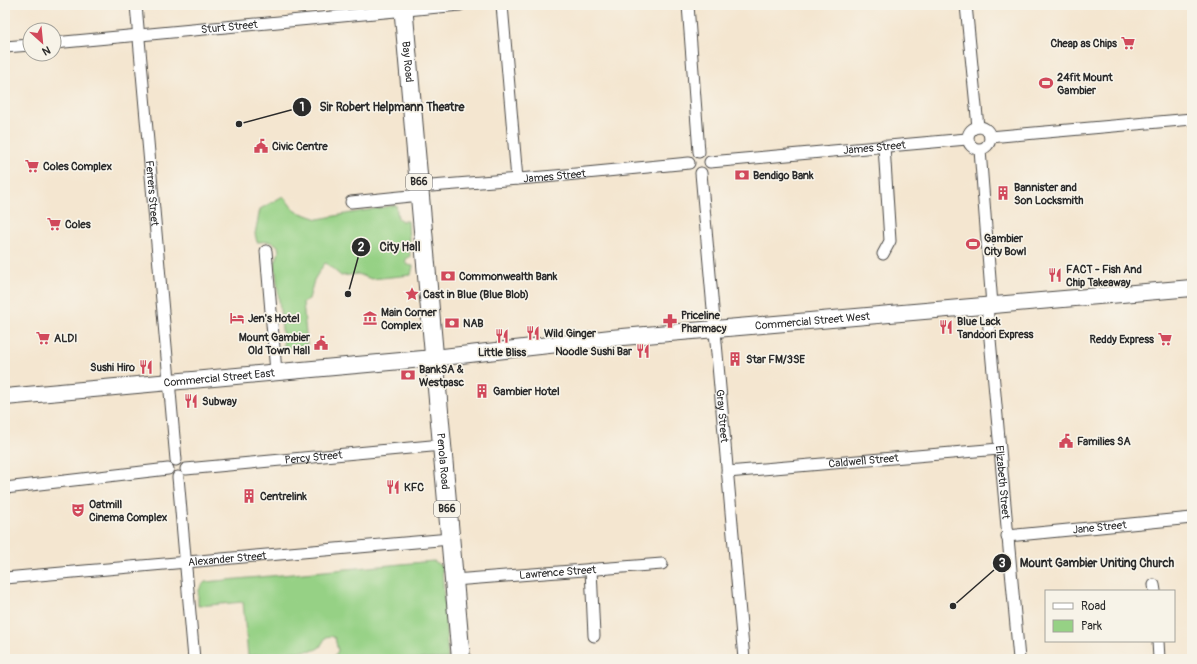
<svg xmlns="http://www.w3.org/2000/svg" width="1197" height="664" font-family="Pangolin,sans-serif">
  <rect width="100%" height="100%" fill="#f7f3e8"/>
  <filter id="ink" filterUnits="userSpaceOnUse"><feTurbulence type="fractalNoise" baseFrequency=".025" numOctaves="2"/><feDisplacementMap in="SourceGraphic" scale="8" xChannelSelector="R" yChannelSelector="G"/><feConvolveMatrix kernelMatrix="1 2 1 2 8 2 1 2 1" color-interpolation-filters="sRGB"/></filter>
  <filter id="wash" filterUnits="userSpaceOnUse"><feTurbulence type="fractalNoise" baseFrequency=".012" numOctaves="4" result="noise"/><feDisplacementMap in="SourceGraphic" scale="16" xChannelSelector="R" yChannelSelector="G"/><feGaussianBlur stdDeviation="0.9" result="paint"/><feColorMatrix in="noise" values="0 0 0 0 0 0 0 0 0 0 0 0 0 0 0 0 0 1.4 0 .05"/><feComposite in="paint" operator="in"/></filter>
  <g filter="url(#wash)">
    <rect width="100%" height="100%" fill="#f4e6d0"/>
    <path fill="#96d185" stroke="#607e58" d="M283,196l12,15 23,8 78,-14 2,13 4,3h6l2,36 -3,1 -2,4 3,3 5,1 -2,9 -40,4 -13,-5 -17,2 -15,-13 -2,1 -10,16 -5,19 -6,3 4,43 -23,3 -9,-85 4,-11 -1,-6c-6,-6 -13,-4 -21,-4l-2,-8 5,-25z
      M434,561l8,6 6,92h-116l6,-8 -3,-13 -4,-2 -5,1 -6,10 -5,3 -67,6 -5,-54 -45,4c0,-11 -1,-17 7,-24z"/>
  </g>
  <g filter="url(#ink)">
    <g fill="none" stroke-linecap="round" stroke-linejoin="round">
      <defs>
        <g id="street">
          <path id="s1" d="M136,5l40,455"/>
          <path d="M502,5l15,174"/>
          <path d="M688,5l11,147"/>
          <path d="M966,5l12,122"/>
          <path id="s2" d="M54,43l406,-38"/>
          <path d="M5,47l25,-2"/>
          <circle cx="979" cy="138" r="11"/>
          <path d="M990,137l202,-18"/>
          <path d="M980,150l12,155"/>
          <path id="s3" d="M710,162l257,-23"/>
          <path id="s4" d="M701,173l43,486"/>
          <path id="s5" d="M419,187l136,-11 134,-13"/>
          <path d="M351,202l69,-7"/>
          <path d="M266,251l10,121"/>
          <path d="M883,254l7,-13 -6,-95"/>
          <path id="s6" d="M987,306l32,353"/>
          <path id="s7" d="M186,469l256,-24"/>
          <path id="s8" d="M727,472l272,-23"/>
          <path d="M178,477l16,182"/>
          <path d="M5,488l163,-19"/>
          <path id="s9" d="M1007,536l185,-18"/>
          <path d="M591,569l3,67"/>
          <path id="s10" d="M5,578l445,-39"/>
          <path id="s11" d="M454,580l208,-16"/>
          <path d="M1154,585l1,6"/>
          <path d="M1158,641l1,18"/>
        </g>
        <g id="secondary">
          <path id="s12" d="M5,397l429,-39 177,-20 581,-50"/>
        </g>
        <g id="primary">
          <path id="s13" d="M403,5l58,654"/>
        </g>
      </defs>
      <use href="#street" stroke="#494744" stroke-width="13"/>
      <use href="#secondary" stroke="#494744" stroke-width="18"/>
      <use href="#primary" stroke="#494744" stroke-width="20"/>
      <use href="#street" stroke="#fff" stroke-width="11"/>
      <use href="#secondary" stroke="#fff" stroke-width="16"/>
      <use href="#primary" stroke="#fff" stroke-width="18"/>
    </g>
  </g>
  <defs>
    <symbol id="supermarket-bare" viewBox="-9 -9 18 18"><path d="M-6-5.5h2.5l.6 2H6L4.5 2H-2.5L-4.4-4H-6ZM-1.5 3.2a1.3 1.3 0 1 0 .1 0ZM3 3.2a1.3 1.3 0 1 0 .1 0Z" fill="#d1495b" stroke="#f7f3e8" stroke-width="2.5" paint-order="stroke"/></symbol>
    <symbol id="stadium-bare" viewBox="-9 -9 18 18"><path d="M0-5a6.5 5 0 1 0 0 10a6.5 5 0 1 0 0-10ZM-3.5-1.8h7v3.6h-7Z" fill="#d1495b" stroke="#f7f3e8" stroke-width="2.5" paint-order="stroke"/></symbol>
    <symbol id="civic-bare" viewBox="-9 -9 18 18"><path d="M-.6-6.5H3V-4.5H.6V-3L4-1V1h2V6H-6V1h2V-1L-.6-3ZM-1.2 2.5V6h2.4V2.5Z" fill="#d1495b" stroke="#f7f3e8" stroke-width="2.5" paint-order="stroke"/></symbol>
    <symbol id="bank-bare" viewBox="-9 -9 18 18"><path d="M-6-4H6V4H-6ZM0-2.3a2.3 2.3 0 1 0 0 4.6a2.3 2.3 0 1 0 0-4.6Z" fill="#d1495b" stroke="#f7f3e8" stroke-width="2.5" paint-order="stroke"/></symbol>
    <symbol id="building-bare" viewBox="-9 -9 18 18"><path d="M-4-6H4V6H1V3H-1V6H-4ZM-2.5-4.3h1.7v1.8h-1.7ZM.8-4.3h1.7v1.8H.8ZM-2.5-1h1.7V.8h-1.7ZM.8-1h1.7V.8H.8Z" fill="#d1495b" stroke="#f7f3e8" stroke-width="2.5" paint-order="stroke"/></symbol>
    <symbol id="restaurant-bare" viewBox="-9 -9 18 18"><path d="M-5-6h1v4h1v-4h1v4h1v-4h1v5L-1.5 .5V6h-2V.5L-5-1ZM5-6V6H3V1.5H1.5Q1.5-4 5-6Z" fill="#d1495b" stroke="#f7f3e8" stroke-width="2.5" paint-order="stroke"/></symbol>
    <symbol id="sight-bare" viewBox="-9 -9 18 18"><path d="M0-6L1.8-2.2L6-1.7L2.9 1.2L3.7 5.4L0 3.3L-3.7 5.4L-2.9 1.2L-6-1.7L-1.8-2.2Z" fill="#d1495b" stroke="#f7f3e8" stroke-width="2.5" paint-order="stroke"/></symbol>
    <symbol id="hotel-bare" viewBox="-9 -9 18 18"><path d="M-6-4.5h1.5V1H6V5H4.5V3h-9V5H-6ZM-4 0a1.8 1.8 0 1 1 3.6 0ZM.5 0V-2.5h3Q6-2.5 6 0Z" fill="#d1495b" stroke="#f7f3e8" stroke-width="2.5" paint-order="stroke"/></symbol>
    <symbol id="museum-bare" viewBox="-9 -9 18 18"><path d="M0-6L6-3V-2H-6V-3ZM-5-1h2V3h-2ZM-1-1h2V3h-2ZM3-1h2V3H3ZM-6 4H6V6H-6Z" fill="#d1495b" stroke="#f7f3e8" stroke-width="2.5" paint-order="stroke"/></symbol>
    <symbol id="pharmacy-bare" viewBox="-9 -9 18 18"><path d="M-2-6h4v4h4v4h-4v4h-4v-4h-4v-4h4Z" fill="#d1495b" stroke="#f7f3e8" stroke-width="2.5" paint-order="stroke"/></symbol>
    <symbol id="theatre-bare" viewBox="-9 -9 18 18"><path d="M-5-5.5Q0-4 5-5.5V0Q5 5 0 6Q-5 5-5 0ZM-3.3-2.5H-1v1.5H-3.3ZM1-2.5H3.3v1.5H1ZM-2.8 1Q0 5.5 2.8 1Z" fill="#d1495b" stroke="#f7f3e8" stroke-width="2.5" paint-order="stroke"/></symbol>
  </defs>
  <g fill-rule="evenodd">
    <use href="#supermarket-bare" x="1118" y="33" width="20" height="20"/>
    <use href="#stadium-bare" x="1036" y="73" width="20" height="20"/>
    <use href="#civic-bare" x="251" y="136" width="20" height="20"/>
    <use href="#supermarket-bare" x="22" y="156" width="20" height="20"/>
    <use href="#bank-bare" x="732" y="165" width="20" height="20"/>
    <use href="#building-bare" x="993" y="183" width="20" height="20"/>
    <use href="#supermarket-bare" x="44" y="214" width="20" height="20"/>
    <use href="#stadium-bare" x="963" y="234" width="20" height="20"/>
    <use href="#restaurant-bare" x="1045" y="265" width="20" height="20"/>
    <use href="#bank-bare" x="438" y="266" width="20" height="20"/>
    <use href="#sight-bare" x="402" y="284" width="20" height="20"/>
    <use href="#hotel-bare" x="227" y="308" width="20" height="20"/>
    <use href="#museum-bare" x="360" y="308" width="20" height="20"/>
    <use href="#pharmacy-bare" x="660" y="311" width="20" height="20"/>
    <use href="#bank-bare" x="442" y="313" width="20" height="20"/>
    <use href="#restaurant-bare" x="936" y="317" width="20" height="20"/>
    <use href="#restaurant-bare" x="523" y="323" width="20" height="20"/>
    <use href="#restaurant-bare" x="492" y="326" width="20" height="20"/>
    <use href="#supermarket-bare" x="33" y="328" width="20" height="20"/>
    <use href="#supermarket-bare" x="1155" y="329" width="20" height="20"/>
    <use href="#civic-bare" x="311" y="333" width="20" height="20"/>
    <use href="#restaurant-bare" x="633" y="341" width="20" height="20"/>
    <use href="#building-bare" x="725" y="349" width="20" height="20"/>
    <use href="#restaurant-bare" x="136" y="357" width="20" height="20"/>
    <use href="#bank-bare" x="398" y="365" width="20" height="20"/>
    <use href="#building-bare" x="472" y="381" width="20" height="20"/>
    <use href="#restaurant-bare" x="181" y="391" width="20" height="20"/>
    <use href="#civic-bare" x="1056" y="431" width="20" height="20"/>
    <use href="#restaurant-bare" x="383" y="477" width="20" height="20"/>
    <use href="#building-bare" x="239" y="486" width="20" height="20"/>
    <use href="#theatre-bare" x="68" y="500" width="20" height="20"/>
  </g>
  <g text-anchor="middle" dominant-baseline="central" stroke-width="3.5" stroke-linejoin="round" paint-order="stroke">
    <g fill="#f7f3e8" stroke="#686764" stroke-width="1">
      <rect x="406" y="174" width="26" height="16" rx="3"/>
      <rect x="434" y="501" width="26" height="16" rx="3"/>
    </g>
    <g font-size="10" font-weight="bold" fill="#2b2b2b">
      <text x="419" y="182">B66</text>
      <text x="447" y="509">B66</text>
    </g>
    <g font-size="11" fill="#2b2b2b" stroke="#f7f3e8">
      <text stroke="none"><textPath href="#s2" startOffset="176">Sturt Street</textPath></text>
      <text stroke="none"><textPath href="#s13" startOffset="57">Bay Road</textPath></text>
      <text stroke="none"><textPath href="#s3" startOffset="165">James Street</textPath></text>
      <text stroke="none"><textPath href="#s5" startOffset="136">James Street</textPath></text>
      <text stroke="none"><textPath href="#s1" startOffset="189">Ferrers Street</textPath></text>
      <text stroke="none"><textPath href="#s12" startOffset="811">Commercial Street West</textPath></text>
      <text stroke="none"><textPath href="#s12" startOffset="215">Commercial Street East</textPath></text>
      <text stroke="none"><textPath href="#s4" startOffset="244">Gray Street</textPath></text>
      <text stroke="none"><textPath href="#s7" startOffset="128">Percy Street</textPath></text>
      <text stroke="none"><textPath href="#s8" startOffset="137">Caldwell Street</textPath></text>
      <text stroke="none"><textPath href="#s13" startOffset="458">Penola Road</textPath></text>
      <text stroke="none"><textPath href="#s6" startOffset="177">Elizabeth Street</textPath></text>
      <text stroke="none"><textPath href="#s9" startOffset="93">Jane Street</textPath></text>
      <text stroke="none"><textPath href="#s10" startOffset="223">Alexander Street</textPath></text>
      <text stroke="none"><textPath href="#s11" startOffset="104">Lawrence Street</textPath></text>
    </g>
    <g font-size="11" font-weight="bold" fill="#2b2b2b" stroke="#f7f3e8" text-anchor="start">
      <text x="1117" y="43" text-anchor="end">Cheap as Chips</text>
      <text x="1057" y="77">24fit Mount<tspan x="1057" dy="13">Gambier</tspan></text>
      <text x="272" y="146">Civic Centre</text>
      <text x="43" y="166">Coles Complex</text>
      <text x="753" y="175">Bendigo Bank</text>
      <text x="1014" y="187">Bannister and<tspan x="1014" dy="13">Son Locksmith</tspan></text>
      <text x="65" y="224">Coles</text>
      <text x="984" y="238">Gambier<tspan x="984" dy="13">City Bowl</tspan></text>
      <text x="1066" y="269">FACT - Fish And<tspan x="1066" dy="13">Chip Takeaway</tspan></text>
      <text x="459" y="276">Commonwealth Bank</text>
      <text x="423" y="294">Cast in Blue (Blue Blob)</text>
      <text x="381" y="312">Main Corner<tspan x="381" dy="13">Complex</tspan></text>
      <text x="681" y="315">Priceline<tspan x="681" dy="13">Pharmacy</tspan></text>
      <text x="248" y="318">Jen's Hotel</text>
      <text x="957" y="321">Blue Lack<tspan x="957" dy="13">Tandoori Express</tspan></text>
      <text x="463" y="323">NAB</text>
      <text x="544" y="333">Wild Ginger</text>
      <text x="310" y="337" text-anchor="end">Mount Gambier<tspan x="310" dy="13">Old Town Hall</tspan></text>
      <text x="54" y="338">ALDI</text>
      <text x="1154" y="339" text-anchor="end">Reddy Express</text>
      <text x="632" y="351" text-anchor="end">Noodle Sushi Bar</text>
      <text x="502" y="352" text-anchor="middle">Little Bliss</text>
      <text x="746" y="359">Star FM/3SE</text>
      <text x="135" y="367" text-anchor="end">Sushi Hiro</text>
      <text x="419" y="369">BankSA &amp;<tspan x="419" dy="13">Westpasc</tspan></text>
      <text x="493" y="391">Gambier Hotel</text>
      <text x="202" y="401">Subway</text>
      <text x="1077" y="441">Families SA</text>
      <text x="404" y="487">KFC</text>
      <text x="260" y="496">Centrelink</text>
      <text x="89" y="504">Oatmill<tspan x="89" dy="13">Cinema Complex</tspan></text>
    </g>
  </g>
  <path fill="none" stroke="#2b2b2b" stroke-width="1.5" d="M239 124L302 107M348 294L361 247M953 606L1002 563"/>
  <g fill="#2b2b2b" stroke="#f7f3e8" stroke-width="1.5">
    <circle cx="239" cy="124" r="4"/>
    <circle cx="348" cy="294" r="4"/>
    <circle cx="953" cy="606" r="4"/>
    <circle cx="302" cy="107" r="10"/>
    <circle cx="361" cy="247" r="10"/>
    <circle cx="1002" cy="563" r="10"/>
  </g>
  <g font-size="12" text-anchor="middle" font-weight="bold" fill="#fff">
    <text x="302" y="111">1</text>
    <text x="361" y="251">2</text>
    <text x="1002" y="567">3</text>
  </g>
  <g font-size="12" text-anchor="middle" font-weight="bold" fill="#2b2b2b" stroke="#f7f3e8" stroke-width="3.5" stroke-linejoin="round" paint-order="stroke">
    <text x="392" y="111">Sir Robert Helpmann Theatre</text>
    <text x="400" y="251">City Hall</text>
    <text x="1097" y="567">Mount Gambier Uniting Church</text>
  </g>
  <rect width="1197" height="664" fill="none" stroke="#f7f3e8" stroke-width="20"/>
  <rect x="1045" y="590" width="130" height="52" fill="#f7f3e8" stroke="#a5a39c"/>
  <rect x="1053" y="603" width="20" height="6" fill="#ffffff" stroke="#a5a39c"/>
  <text x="1081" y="610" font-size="12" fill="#2b2b2b">Road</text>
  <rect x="1053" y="620" width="20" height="12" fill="#96d185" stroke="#a5a39c"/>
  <text x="1081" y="630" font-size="12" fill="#2b2b2b">Park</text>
  <g transform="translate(42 42) rotate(153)"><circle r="19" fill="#f7f3e8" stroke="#a5a39c"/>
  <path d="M0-3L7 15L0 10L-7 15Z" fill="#d1495b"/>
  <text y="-6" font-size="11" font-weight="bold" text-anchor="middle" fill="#2b2b2b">N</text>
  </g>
</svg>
